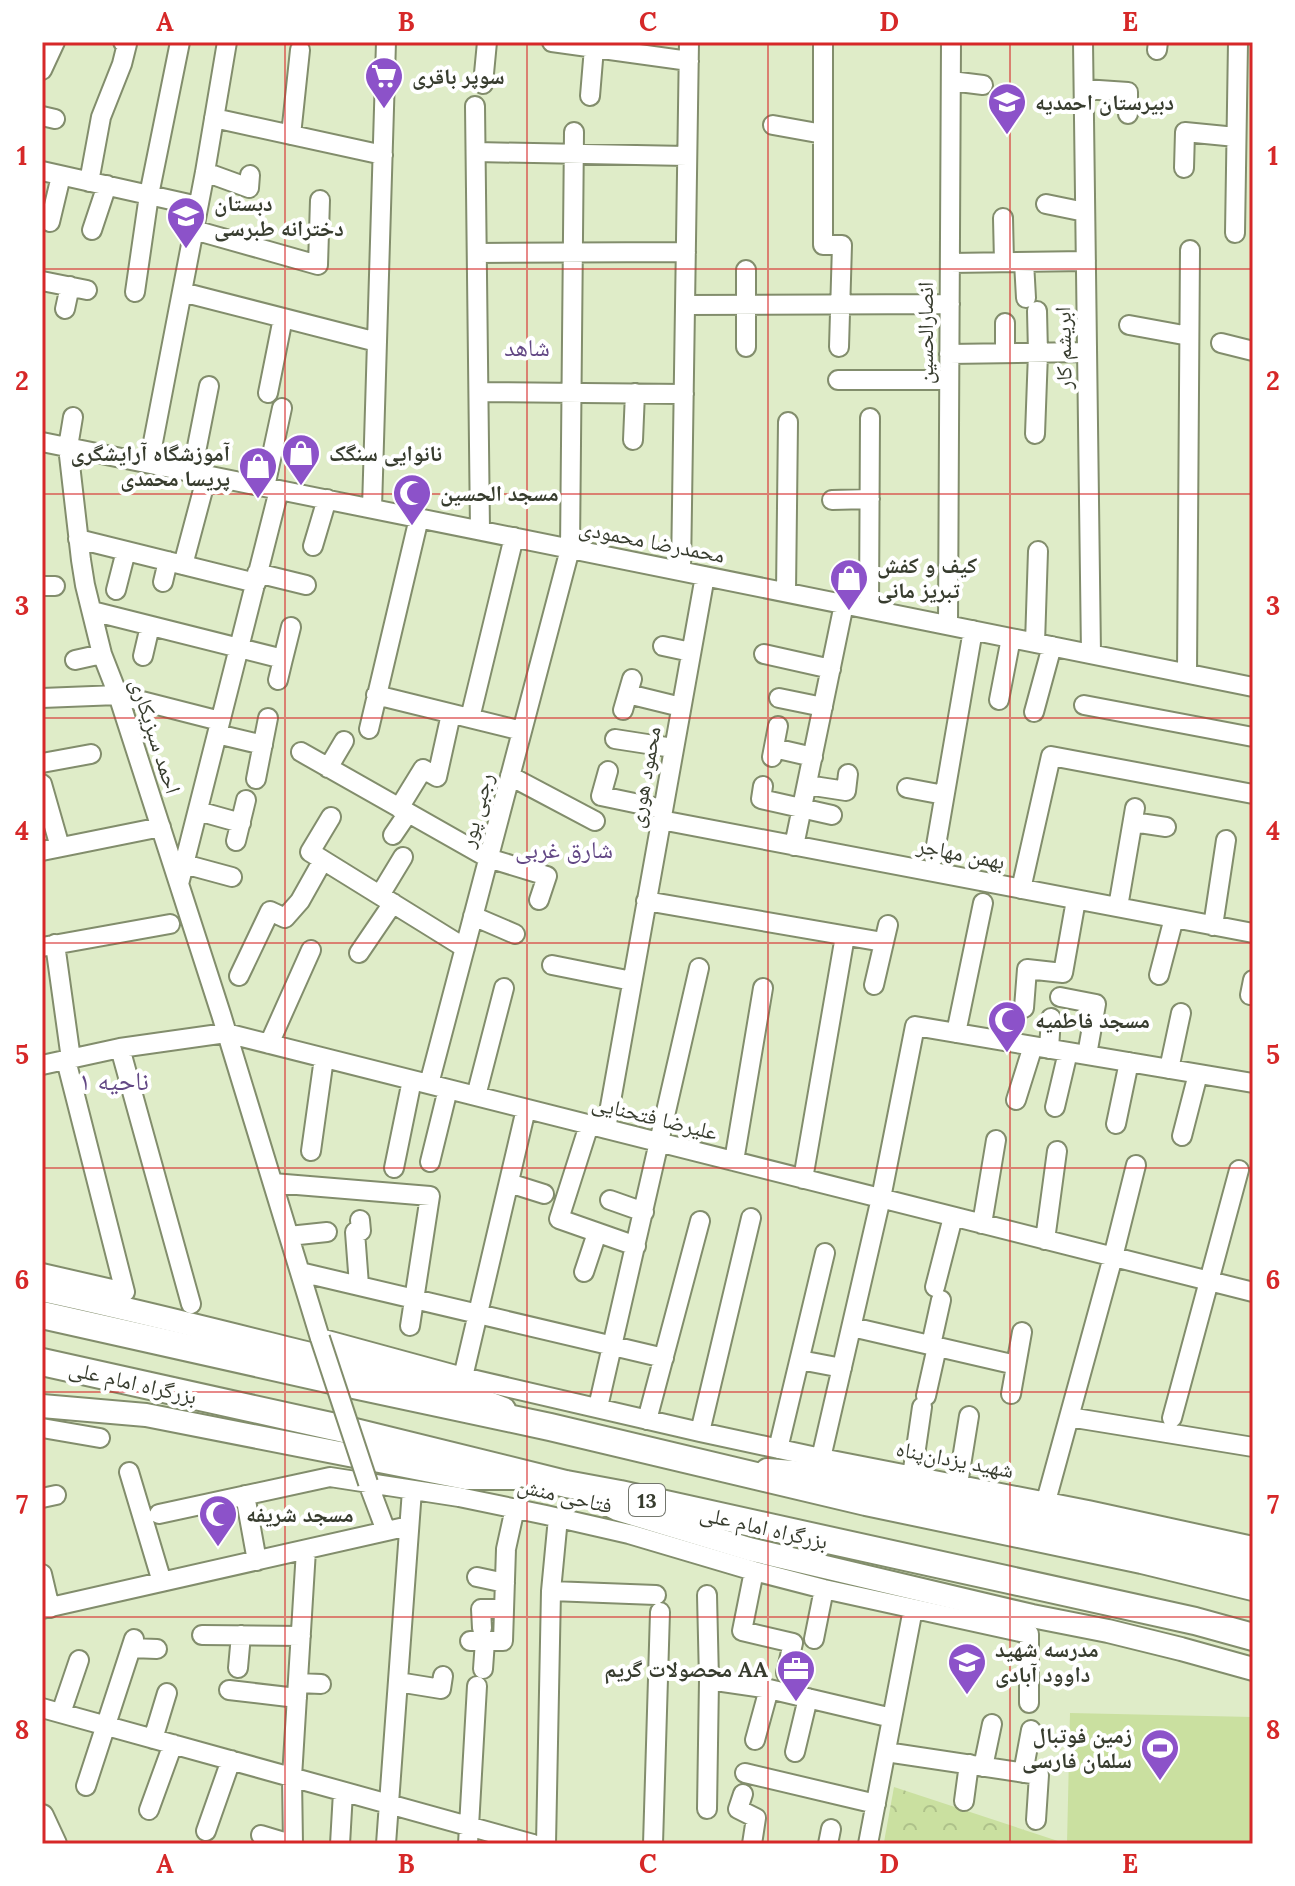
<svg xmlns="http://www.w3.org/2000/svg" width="1295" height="1886" font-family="Lora,'Noto Naskh Arabic',serif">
  <defs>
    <pattern id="park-crowns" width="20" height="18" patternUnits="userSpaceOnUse" patternTransform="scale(2)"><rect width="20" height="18" fill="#cae0a0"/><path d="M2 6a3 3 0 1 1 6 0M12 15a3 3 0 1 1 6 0" fill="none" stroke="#aec18a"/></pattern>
  </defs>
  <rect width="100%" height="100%" fill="#dfecc8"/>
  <path fill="url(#park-crowns)" d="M894,1787l164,54 -1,3h-167l-6,-2z"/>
  <path fill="#cae0a0" d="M1070,1713l183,4v127h-186z"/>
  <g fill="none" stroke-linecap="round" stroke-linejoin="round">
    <defs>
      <path id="minor" d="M552,42l137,19
        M823,42v203h19l-3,102
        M1083,42l8,612
        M1157,50l1,-8
        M42,70l13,-28
        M951,81l32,4
        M483,84l4,-42
        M1084,89l44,3v22
        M590,96l4,-48
        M475,106l5,424
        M42,116l13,3
        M214,118l169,37
        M773,125l50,9
        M291,135l9,-85
        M476,152l211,4
        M1184,168l1,-36 51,5
        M42,171l156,35
        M205,172l44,16 1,-13
        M89,182l12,-65 21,-53 5,-20 -4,-2
        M1046,204l39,8
        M1003,218l1,44
        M50,222l11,-46
        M92,230l15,-45
        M194,230l124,35 2,-65
        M1235,233l3,-191
        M477,253l209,-1
        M1024,262l2,36
        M950,263l136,-2
        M746,270v77
        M42,281l45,9
        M135,292l14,-97 31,-153
        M182,292l195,50
        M685,305l265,-1
        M65,309l5,-23
        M1129,325l60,11
        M1221,343l32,8
        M1005,353v-30
        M949,354l138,-2
        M838,380h111
        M479,392l205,2
        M268,393l15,-75
        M73,417l-5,30 13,113 4,25 17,69 16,41 103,319 99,324 143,39 237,55 121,26 267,52 165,36
        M1035,434l3,-81 -1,-42
        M633,440l2,-47
        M42,442l1211,245
        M149,463l56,-291 22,-130
        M192,472l17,-86
        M265,487l17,-79
        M832,500l38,-1
        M372,508l14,-466
        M78,539l178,44
        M313,546l14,-47
        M183,565l24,-90
        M681,571l8,-529
        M257,573l49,12
        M163,582l5,-21
        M42,586h13
        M116,590l10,-39
        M786,592l2,-170
        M869,609l1,-191
        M92,611l191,48 -5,21
        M948,625l3,-583
        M1035,643l3,-92
        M663,646l28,6
        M764,654l67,15
        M143,656l7,-30
        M283,659l8,-32
        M75,660l27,-6
        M1187,673l3,-423
        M628,694l53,13
        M376,695l146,36
        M42,698l76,-3 102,26
        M779,698l44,9
        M999,700l12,-62
        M1084,705l169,32
        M623,710l9,-31
        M1034,712l18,-66
        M470,718l44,-181
        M369,729l50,-211
        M217,734l46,11
        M615,739l58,9
        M774,748l39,9
        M301,752l187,106 59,18 -8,24
        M772,757l6,-31
        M42,763l49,-9
        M328,768l16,-27
        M608,771l-7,25 62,13
        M510,776l85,45
        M256,779l12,-61
        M42,784l18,63
        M807,785l39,6 2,-17
        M763,786l-2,13 71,16
        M907,788l37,7
        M399,808l24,-39 14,8 14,-63
        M198,811l43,12
        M331,817l-21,35 155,96
        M661,820l592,113
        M1133,822l33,5
        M393,835l15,-22
        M236,841l10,-41
        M794,846l50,-242
        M42,851l119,-24
        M934,857l39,-227
        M184,864l48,13
        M179,884l100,-394
        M1021,889l30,-133 202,38
        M380,895l23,-38
        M646,901l237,41
        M1118,907l17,-99
        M473,916l42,18
        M1213,926l13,-86
        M55,944l16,115
        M42,947l128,-23
        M359,953l34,-50
        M552,965l80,16
        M1159,975l15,-57
        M239,976l31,-65 15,7 15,-17 23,-41
        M874,985l14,-60
        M1250,995l3,-15
        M1060,997l36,7 -9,51
        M1024,1008l3,-39 36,4 13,-73
        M956,1033l27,-130
        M269,1044l42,-94
        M120,1048l71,256
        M1049,1049l2,-31
        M42,1065l78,-17 106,-15 1027,259
        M1169,1069l12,-56
        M429,1084l141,-535 4,-417
        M476,1096l28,-108
        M1016,1100l17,-54
        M1055,1107l13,-55
        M1116,1124l13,-62
        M589,1125l-30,94 77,27
        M606,1129l99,-553
        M1182,1136l16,-62
        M311,1151l13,-93
        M734,1161l29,-173
        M430,1162l18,-73
        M394,1168l18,-88
        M803,1179l42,-243
        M273,1183l157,13 -20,130
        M509,1183l35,11
        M610,1200l34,12
        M982,1224l14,-84
        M289,1236l38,-4
        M1045,1240l12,-89
        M300,1272l364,86
        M584,1272l13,-39
        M42,1273l83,19 -59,-232
        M359,1285l-4,-53 6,-1 -1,-11
        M935,1287l18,-70
        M852,1327l164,38
        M931,1345l10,-45
        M800,1360l42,8
        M463,1377l63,-268
        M1011,1394l11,-62
        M926,1396l11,-49
        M598,1407l101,-439
        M1069,1417l184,30
        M1172,1418l67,-248
        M647,1420l53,-199
        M42,1428l58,10
        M700,1432l51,-214
        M778,1449l47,-196
        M821,1458l60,-260 34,-172 338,57
        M129,1472l33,110
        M912,1476l10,-69
        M368,1483l18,48
        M958,1484l11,-68
        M245,1495l12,66
        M42,1498l14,-3
        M1046,1501l67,-244 23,-92
        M159,1514l171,-37 129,20 87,18 83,19 125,37 70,18 205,45v69
        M754,1571l-12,60 51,12 -7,30
        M42,1574l8,34
        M477,1577l28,6
        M551,1591l105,4
        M707,1595l2,85 -2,129
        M42,1609l367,-83
        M482,1628l-1,-19h23
        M202,1635l99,1
        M814,1639l10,-50
        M470,1641h33l3,-92 9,-41
        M131,1648l26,1
        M238,1668l3,-33
        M483,1669l2,-28
        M709,1680l60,9 123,29
        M398,1682l43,7 2,-13
        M298,1683l23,1
        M229,1690l68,8
        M42,1708l491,136
        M61,1713l18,-53
        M153,1739l14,-46
        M755,1740l14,-51
        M795,1752l13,-54
        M886,1752l153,23 -3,45
        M983,1767l9,-43
        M745,1773l131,31
        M1023,1773l8,-43
        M86,1786l48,-147
        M743,1794l-5,15 18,9 -4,26
        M964,1801l5,-37
        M149,1810l24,-66
        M206,1831l25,-71
        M261,1835l30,9
        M293,1844l-1,-67 14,-227
        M340,1844l3,-52
        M386,1844l26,-354
        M468,1844l9,-158
        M546,1844l5,-253 7,-73
        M653,1844l7,-232
        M828,1844l3,-15
        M868,1844l45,-235"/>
      <path id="major" d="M42,1290c94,20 187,44 280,67 61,15 124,29 182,52
        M42,1406l104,9 320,63h48
        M767,1470l39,3 197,35 250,55
        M585,1493l32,16 132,40 283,67 76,15 73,18 72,20
        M42,1816l13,28"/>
      <path id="highway" d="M42,1315l312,70 196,42 316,75 276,58 111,27
        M42,1362l293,65 231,57 54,10 575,127 58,16"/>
    </defs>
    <use href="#minor" stroke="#828d6c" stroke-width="22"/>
    <use href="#major" stroke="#828d6c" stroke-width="26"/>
    <use href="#highway" stroke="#828d6c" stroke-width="30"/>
    <use href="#minor" stroke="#fff" stroke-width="18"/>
    <use href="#major" stroke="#fff" stroke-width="22"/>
    <use href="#highway" stroke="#fff" stroke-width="26"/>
    <defs>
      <path id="minor-bridge" d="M320,1338l48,145"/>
    </defs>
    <use href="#minor-bridge" stroke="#828d6c" stroke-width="22" stroke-linecap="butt"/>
    <use href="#minor-bridge" stroke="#fff" stroke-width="18"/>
  </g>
  <path fill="none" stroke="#d62828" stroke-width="2" stroke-opacity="0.55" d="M285,42v1802M527,42v1802M768,42v1802M1010,42v1802M42,269h1211M42,494h1211M42,718h1211M42,943h1211M42,1168h1211M42,1392h1211M42,1617h1211"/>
  <defs>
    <symbol id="supermarket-pin" viewBox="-11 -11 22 30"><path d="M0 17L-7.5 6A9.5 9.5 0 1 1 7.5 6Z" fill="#8c52c9" stroke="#fff"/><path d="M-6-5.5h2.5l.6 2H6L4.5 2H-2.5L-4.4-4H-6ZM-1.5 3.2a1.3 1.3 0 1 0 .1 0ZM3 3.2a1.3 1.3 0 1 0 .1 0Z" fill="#fff"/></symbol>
    <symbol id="school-pin" viewBox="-11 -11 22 30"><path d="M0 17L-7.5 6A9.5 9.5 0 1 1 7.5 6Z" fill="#8c52c9" stroke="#fff"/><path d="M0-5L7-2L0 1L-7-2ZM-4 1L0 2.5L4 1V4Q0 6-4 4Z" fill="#fff"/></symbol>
    <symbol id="shop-pin" viewBox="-11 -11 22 30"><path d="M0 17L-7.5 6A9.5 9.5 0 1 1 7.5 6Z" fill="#8c52c9" stroke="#fff"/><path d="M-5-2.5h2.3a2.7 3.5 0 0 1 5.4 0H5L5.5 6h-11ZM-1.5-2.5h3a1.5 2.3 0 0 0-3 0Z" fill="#fff"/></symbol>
    <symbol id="mosque-pin" viewBox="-11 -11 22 30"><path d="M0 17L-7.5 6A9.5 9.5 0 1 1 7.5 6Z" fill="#8c52c9" stroke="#fff"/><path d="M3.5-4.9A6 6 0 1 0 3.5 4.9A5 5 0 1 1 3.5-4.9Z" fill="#fff"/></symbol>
    <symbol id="office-pin" viewBox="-11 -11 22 30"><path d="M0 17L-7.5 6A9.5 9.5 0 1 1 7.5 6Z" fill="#8c52c9" stroke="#fff"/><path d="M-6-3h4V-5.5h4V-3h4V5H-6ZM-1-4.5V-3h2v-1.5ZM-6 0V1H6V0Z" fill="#fff"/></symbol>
    <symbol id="stadium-pin" viewBox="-11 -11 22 30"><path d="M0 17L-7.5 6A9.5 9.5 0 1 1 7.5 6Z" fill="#8c52c9" stroke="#fff"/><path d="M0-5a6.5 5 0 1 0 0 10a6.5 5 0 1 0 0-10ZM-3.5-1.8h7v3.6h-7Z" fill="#fff"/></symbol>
  </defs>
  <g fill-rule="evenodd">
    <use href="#supermarket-pin" x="362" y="54" width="44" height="60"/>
    <use href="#school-pin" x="985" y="80" width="44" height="60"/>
    <use href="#school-pin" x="164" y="194" width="44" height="60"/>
    <use href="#shop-pin" x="279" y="431" width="44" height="60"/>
    <use href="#shop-pin" x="236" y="444" width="44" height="60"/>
    <use href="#mosque-pin" x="390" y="471" width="44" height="60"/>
    <use href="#shop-pin" x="827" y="556" width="44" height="60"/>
    <use href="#mosque-pin" x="985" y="998" width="44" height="60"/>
    <use href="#mosque-pin" x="196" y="1492" width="44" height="60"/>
    <use href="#school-pin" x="945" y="1640" width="44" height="60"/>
    <use href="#office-pin" x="774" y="1647" width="44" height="60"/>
    <use href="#stadium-pin" x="1138" y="1726" width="44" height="60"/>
  </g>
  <g text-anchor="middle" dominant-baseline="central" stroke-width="8" stroke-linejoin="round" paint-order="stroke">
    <rect fill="#fff" stroke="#73766d" stroke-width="2" x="629" y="1484" width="36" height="32" rx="6"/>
    <g font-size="20" font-weight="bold" fill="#373c2e">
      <text x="647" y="1500">13</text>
    </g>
    <g font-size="22" font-weight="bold" fill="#373c2e" stroke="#fff" text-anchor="start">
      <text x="412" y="76">سوپر باقری</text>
      <text x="1035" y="102">دبیرستان احمدیه</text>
      <text x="214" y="203">دبستان<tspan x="214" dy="25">دخترانه طبرسی</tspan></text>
      <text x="230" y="453" text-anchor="end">آموزشگاه آرایشگری<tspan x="230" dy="25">پریسا محمدی</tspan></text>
      <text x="329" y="453">نانوایی سنگک</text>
      <text x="440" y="493">مسجد الحسین</text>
      <text x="877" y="565">کیف و کفش<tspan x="877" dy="25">تبریز مانی</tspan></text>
      <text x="1035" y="1020">مسجد فاطمیه</text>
      <text x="246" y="1514">مسجد شریفه</text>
      <text x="995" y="1649">مدرسه شهید<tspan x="995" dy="25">داوود آبادی</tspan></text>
      <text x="768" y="1669" text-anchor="end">محصولات گریم AA</text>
      <text x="1132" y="1735" text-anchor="end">زمین فوتبال<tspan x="1132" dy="25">سلمان فارسی</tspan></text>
    </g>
    <g font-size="22" fill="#373c2e" stroke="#fff">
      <text transform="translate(925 333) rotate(-90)">انصارالحسین</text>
      <text transform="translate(1063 348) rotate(-91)">ابریشم کار</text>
      <text transform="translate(652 541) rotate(11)">محمدرضا محمودی</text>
      <text transform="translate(156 736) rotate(72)">احمد سبزیکاری</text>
      <text transform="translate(644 777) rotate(-80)">محمود هوری</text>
      <text transform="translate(476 810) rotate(-75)">رجبی پور</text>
      <text transform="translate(961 853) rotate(11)">بهمن مهاجر</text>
      <text transform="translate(655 1117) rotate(14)">علیرضا فتحنایی</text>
      <text transform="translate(133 1382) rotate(13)">بزرگراه امام علی</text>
      <text transform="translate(955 1459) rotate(11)">شهید یزدان‌پناه</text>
      <text transform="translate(565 1495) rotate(13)">فتاحی منش</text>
      <text transform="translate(764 1527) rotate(13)">بزرگراه امام علی</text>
    </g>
    <g font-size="24" fill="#624784" stroke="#fff">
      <text x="527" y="347">شاهد</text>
      <text x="564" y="849">شارق غربی</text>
    </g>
    <g font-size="26" fill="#624784" stroke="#fff">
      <text x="114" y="1080">ناحیه ۱</text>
    </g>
  </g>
  <rect width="1295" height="1886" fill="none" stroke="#ffffff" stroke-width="88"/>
  <rect x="44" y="44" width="1207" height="1798" fill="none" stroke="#d62828" stroke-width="3"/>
  <g font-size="26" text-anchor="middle" font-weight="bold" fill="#d62828">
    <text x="165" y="31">A</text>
    <text x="406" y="31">B</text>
    <text x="648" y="31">C</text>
    <text x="889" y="31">D</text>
    <text x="1130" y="31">E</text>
    <text x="22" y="165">1</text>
    <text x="1273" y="165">1</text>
    <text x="22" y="390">2</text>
    <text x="1273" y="390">2</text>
    <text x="22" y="615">3</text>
    <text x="1273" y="615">3</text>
    <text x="22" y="840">4</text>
    <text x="1273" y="840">4</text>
    <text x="22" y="1064">5</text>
    <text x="1273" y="1064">5</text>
    <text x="22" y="1289">6</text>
    <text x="1273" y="1289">6</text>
    <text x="22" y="1514">7</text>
    <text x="1273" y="1514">7</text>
    <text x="22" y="1739">8</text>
    <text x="1273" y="1739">8</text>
    <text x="165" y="1873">A</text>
    <text x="406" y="1873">B</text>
    <text x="648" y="1873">C</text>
    <text x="889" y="1873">D</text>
    <text x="1130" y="1873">E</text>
  </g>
</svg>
